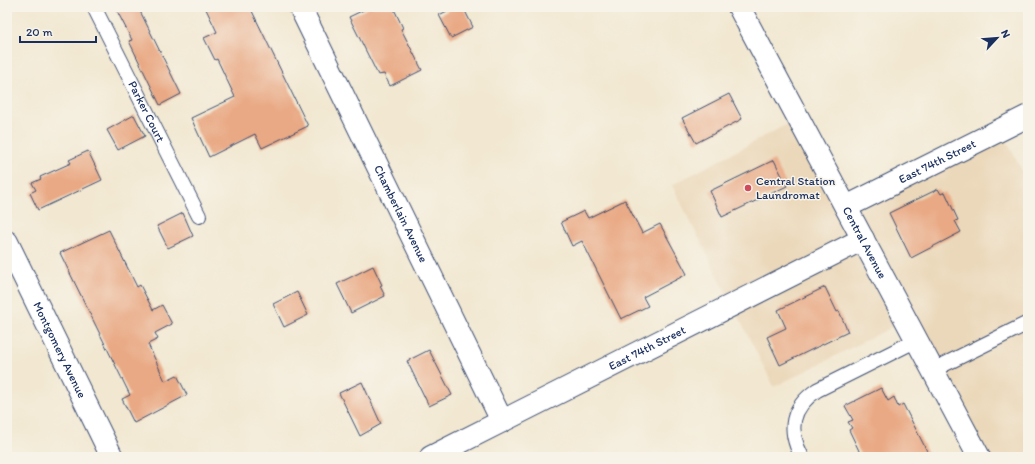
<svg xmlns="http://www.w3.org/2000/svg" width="1035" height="464" font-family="Itim,sans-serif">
  <rect width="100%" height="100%" fill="#f7f3e8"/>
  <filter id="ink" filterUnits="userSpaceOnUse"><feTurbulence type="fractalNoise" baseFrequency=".025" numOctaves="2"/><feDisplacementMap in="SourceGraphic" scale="8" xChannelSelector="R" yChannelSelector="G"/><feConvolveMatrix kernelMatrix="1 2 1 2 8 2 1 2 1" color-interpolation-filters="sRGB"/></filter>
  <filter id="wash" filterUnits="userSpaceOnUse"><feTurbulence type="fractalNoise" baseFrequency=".012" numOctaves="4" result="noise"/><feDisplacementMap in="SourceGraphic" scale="16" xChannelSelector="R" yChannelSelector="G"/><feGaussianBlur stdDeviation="0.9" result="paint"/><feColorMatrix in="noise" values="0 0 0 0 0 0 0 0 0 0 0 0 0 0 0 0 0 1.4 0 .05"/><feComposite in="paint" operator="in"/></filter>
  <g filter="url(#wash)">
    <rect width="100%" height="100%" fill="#f2e8d2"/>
    <path fill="#ebd8ba" d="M799,118l47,88 155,-76 27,52v275h-49l-73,-137 -132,67 -102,-202z"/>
    <g id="blocks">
      <path fill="#e9a984" d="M115,7h23l43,87 -21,11 -31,-64 3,-1z
        M205,7h45l58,119 -46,22 -7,-14 -46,23 -18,-39 44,-21 -18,-38 -2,1 -11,-22 13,-6z
        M370,7h23l10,21 -2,1 21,41 -32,16 -6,-12 -6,1 -29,-58z
        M455,7h8l10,20 -22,11 -12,-23z
        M729,94l13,25 -46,24 -14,-25z
        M134,115l11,21 -27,14 -11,-20z
        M88,151l14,29 -64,30 -8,-17 6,-3 -4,-7 9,-4 -1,-2 31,-14 -2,-3z
        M774,160l13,26 -65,31 -12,-26z
        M938,189l3,5 4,-2 13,28 -3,1 6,11 -50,26 -22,-45z
        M625,200l17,33 18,-9 27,50 -44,23 5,9 -27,13 -39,-78 -10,5 -11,-24 23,-11 4,7z
        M183,213l10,23 -25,12 -11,-22z
        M109,230l28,57 3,-2 13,25 9,-5 10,19 -17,9 3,6 -10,5 17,37 12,-6 10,20 -53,28 -12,-24 8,-4 -70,-142z
        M373,266l9,19 -2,1 5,10 -34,17 -14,-29z
        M825,287l12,25 2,-1 9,21 -68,33 -13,-28 19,-9 -8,-18z
        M297,292l11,23 -24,12 -11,-23z
        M429,350l23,45 -23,11 -22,-45z
        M362,382l19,42 -21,12 -21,-43z
        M881,388l7,13 6,-4 4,10 5,-3 27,53h-68l-13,-27 3,-2 -4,-6 5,-2 -8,-14z"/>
    </g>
  </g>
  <g filter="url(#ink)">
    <use href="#blocks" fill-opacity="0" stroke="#3b4b6f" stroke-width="1"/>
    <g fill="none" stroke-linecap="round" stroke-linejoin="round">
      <defs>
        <g id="service">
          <path id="s1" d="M94,7l105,209"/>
          <path d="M933,370l95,-47"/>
          <path d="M802,457c-15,-28 -11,-49 15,-67l100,-50"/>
        </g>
        <g id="minor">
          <path id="s2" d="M300,7l202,414"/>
          <path id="s3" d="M846,207l182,-91"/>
          <path id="s4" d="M7,242l105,215"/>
          <path id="s5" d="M431,457l432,-218"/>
        </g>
        <g id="tertiary">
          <path id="s6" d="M739,7l240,450"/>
        </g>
      </defs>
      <use href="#service" stroke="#3b4b6f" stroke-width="16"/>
      <use href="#minor" stroke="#3b4b6f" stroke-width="24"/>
      <use href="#tertiary" stroke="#3b4b6f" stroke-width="24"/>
      <use href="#service" stroke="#fff" stroke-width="14"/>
      <use href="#minor" stroke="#fff" stroke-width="22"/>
      <use href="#tertiary" stroke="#fff" stroke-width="22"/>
    </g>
  </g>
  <circle fill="#d1495b" stroke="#f7f3e8" stroke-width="1.5" cx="748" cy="188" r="4"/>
  <g text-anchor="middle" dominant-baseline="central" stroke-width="3" stroke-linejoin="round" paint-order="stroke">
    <g font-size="12" fill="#1b2f5e" stroke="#f7f3e8">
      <text stroke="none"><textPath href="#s1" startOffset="117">Parker Court</textPath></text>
      <text stroke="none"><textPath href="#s3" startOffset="102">East 74th Street</textPath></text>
      <text stroke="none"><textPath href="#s2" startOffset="230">Chamberlain Avenue</textPath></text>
      <text stroke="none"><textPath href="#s6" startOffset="267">Central Avenue</textPath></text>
      <text stroke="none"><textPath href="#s5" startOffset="242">East 74th Street</textPath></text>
      <text stroke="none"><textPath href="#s4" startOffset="120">Montgomery Avenue</textPath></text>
    </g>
    <g font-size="12" fill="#1b2f5e" stroke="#f7f3e8" text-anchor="start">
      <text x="756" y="181">Central Station<tspan x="756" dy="14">Laundromat</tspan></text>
    </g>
  </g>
  <rect width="1035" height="464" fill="none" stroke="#f7f3e8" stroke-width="24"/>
  <g transform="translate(997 38) rotate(64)" stroke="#f7f3e8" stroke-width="3" paint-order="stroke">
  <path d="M0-3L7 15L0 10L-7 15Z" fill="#1b2f5e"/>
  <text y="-6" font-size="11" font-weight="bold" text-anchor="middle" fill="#1b2f5e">N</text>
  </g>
  <path d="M20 36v6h76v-6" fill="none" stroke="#1b2f5e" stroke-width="2"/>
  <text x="26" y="36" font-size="12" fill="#1b2f5e" stroke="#f7f3e8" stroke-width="3" paint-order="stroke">20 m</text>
</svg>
